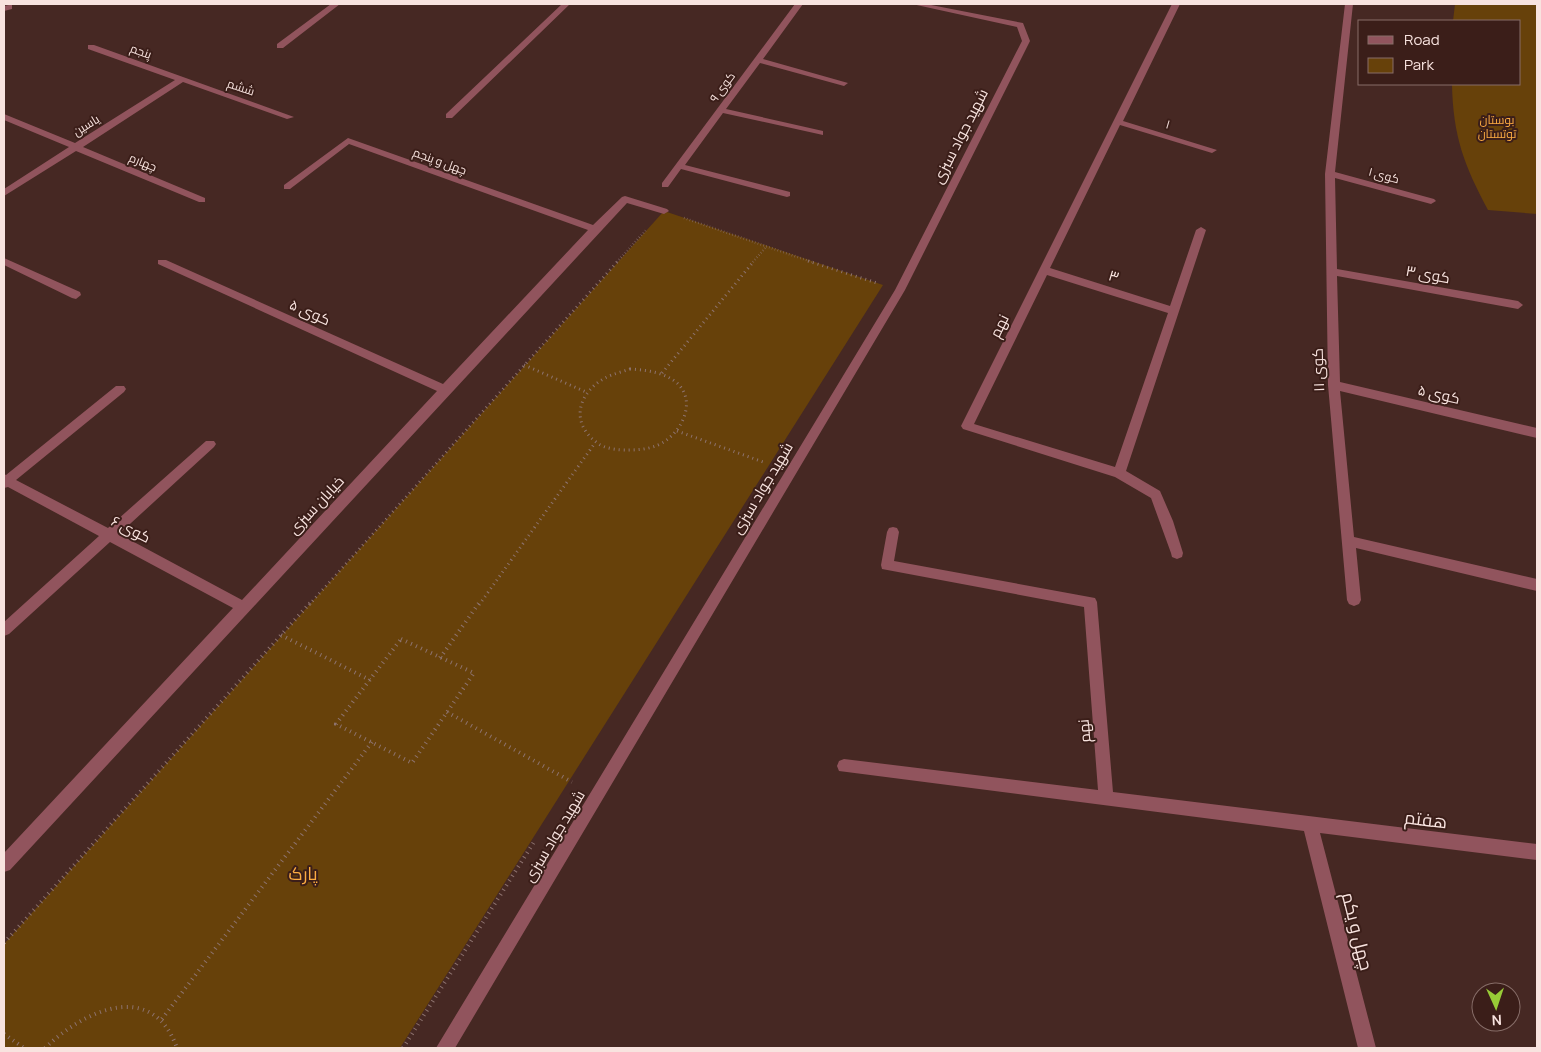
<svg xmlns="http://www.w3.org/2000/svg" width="1541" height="1052" font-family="Manrope,Cairo,sans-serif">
  <rect width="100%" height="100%" fill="#462823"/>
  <path fill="#67410a" d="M1455,4h82v210l-49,-4c-24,-45 -35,-74 -36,-126h68v-63h-67z
    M664,211l219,74 -483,763h-396v-104z"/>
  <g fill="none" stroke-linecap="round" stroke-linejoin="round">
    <path stroke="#8e736f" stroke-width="2.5" stroke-dasharray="0.5 2.5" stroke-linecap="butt" d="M684,218l128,44
      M617,262l30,-33
      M753,262l12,-14"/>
    <path stroke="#8e736f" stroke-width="3" stroke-dasharray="1 4" stroke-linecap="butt" d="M808,261l69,22
      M524,365l62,27
      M630,369c16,1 34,3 47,14 20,18 5,49 -15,60 -11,6 -22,7 -34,7 -10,0 -24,-1 -32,-8 -26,-20 -18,-49 9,-64 7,-4 17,-6 25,-9z
      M662,373l92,-112
      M677,431l89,32
      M309,605l309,-344
      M479,605l116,-162"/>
    <path stroke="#8e736f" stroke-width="4" stroke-dasharray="1 4.5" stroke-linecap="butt" d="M281,635l89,45
      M401,639l73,34 -62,90 -76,-39z
      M440,658l39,-55
      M447,712l125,70
      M4,943l306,-340
      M162,1019l210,-277
      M4,1034l20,14
      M45,1048c38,-37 107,-70 132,0
      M403,1048l131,-206"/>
    <path fill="#91545d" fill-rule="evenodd" d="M331,4h9l-57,44h-6v-4z
      M562,4h8l-118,114h-6v-4z
      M795,4h8l-40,55 85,24 -4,3 -84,-23 -34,46 97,22v4l-100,-22 -38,52 105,27v4l-3,1 -106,-28 -13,18h-6v-4z
      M912,4h14l97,19 7,18 -125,249 -450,758h-19l459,-758 127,-249 -5,-14z
      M1172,4h8l-57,117 94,29 -5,3 -92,-28 -70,143 120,38 26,-76 5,-3 5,3 -80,241 34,20 13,30 10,32 -1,4 -5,2 -5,-2 -1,-4 -20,-55 -36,-21 -152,-48 -2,-3zM1047,275l121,38 -53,154 -141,-43z
      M1345,4h8l-18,168 99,27 2,2 -5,3 -96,-26 2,91 181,32 5,4 -5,4 -181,-33 3,106 197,46v10l-197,-47 14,146 183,42v12l-181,-43 5,52 -2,4 -5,2 -5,-2 -2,-4 -19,-215 -3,-211z
      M9,5h3v4l-8,2v-5z
      M88,45h6l200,72 -7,2 -104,-37 -100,65 122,51v4h-6l-123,-51 -72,45v-7l65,-42 -65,-27v-6l71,29 100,-63 -87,-31z
      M348,138l245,87 29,-28 3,-1 42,13 2,2 -5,3 -37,-11 -617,667 -6,2v-19l229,-245 -123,-66 -101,92 -5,2v-14l95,-86 -91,-49 -4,1v-14l2,1 110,-89h8l2,3 -2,3 -108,88 92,48 98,-87h8l2,3 -2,3 -95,87 123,66 195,-209 -279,-127v-4h8l277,124 145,-154 -239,-86 -59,45h-6v-4z
      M4,258l76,34 1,3 -5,4 -4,-1 -68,-33z
      M893,527l4,1 2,4 -5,29 201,37 2,4 16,190 424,52v16l-217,-27 56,215h-18l-54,-217 -465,-60 -2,-5 2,-5 5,-2 254,31 -14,-183 -202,-38 -1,-4 6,-33 2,-4z"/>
  </g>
  <g text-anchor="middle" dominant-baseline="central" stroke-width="4" stroke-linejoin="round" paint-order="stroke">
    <g font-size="12" fill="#f8e3df" stroke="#3b1e19">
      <text transform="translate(141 51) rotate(20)">پنجم</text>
      <text transform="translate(241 87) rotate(19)">ششم</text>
      <text transform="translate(722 87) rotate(-54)">کوی ۹</text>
      <text transform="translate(1168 124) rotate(17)">۱</text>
      <text transform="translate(86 125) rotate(-32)">یاسین</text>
      <text transform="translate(440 161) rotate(20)">چهل و پنجم</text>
      <text transform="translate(143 162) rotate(22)">چهارم</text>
      <text transform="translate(1384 175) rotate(15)">کوی ۱</text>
    </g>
    <g font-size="12" fill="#fcab42" stroke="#3b1e19">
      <text x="1497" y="119">بوستان<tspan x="1497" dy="14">توتستان</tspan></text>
    </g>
    <g font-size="15" fill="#f8e3df" stroke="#3b1e19">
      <text transform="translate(960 136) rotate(-63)">شهید جواد سبزی</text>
      <text transform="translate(1428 274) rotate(10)">کوی ۳</text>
      <text transform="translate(1114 276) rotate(17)">۳</text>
      <text transform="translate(310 312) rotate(24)">کوی ۵</text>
      <text transform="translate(999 326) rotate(-64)">نهم</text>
      <text transform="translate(1318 370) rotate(-92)">کوی ۱۱</text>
      <text transform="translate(1439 394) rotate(13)">کوی ۵</text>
      <text transform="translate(762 488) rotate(-59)">شهید جواد سبزی</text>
      <text transform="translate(316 505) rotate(-47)">خیابان سبزی</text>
      <text transform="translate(131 529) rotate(27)">کوی ۶</text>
      <text transform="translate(1084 731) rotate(-95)">نهم</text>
      <text transform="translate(554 836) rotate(-59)">شهید جواد سبزی</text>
    </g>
    <g font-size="18" fill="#f8e3df" stroke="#3b1e19">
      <text transform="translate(1426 819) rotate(7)">هفتم</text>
      <text transform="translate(1358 931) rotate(76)">چهل و یکم</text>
    </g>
    <g font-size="18" fill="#fcab42" stroke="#3b1e19">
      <text x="303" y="873">پارک</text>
    </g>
  </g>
  <rect width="1541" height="1052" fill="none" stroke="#f8e3df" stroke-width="10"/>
  <rect x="1358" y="20" width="162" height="65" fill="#3b1e19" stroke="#876d68"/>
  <rect x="1368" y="36" width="25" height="8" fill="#91545d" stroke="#876d68"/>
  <text x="1404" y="45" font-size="15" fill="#f8e3df">Road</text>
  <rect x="1368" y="58" width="25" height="15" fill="#67410a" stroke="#876d68"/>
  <text x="1404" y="70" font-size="15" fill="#f8e3df">Park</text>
  <g transform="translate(1496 1007) rotate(177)"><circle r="24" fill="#3b1e19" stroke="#876d68"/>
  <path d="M0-4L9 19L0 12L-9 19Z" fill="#98cb37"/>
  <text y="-8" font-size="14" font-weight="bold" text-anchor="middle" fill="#f8e3df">N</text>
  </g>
</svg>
